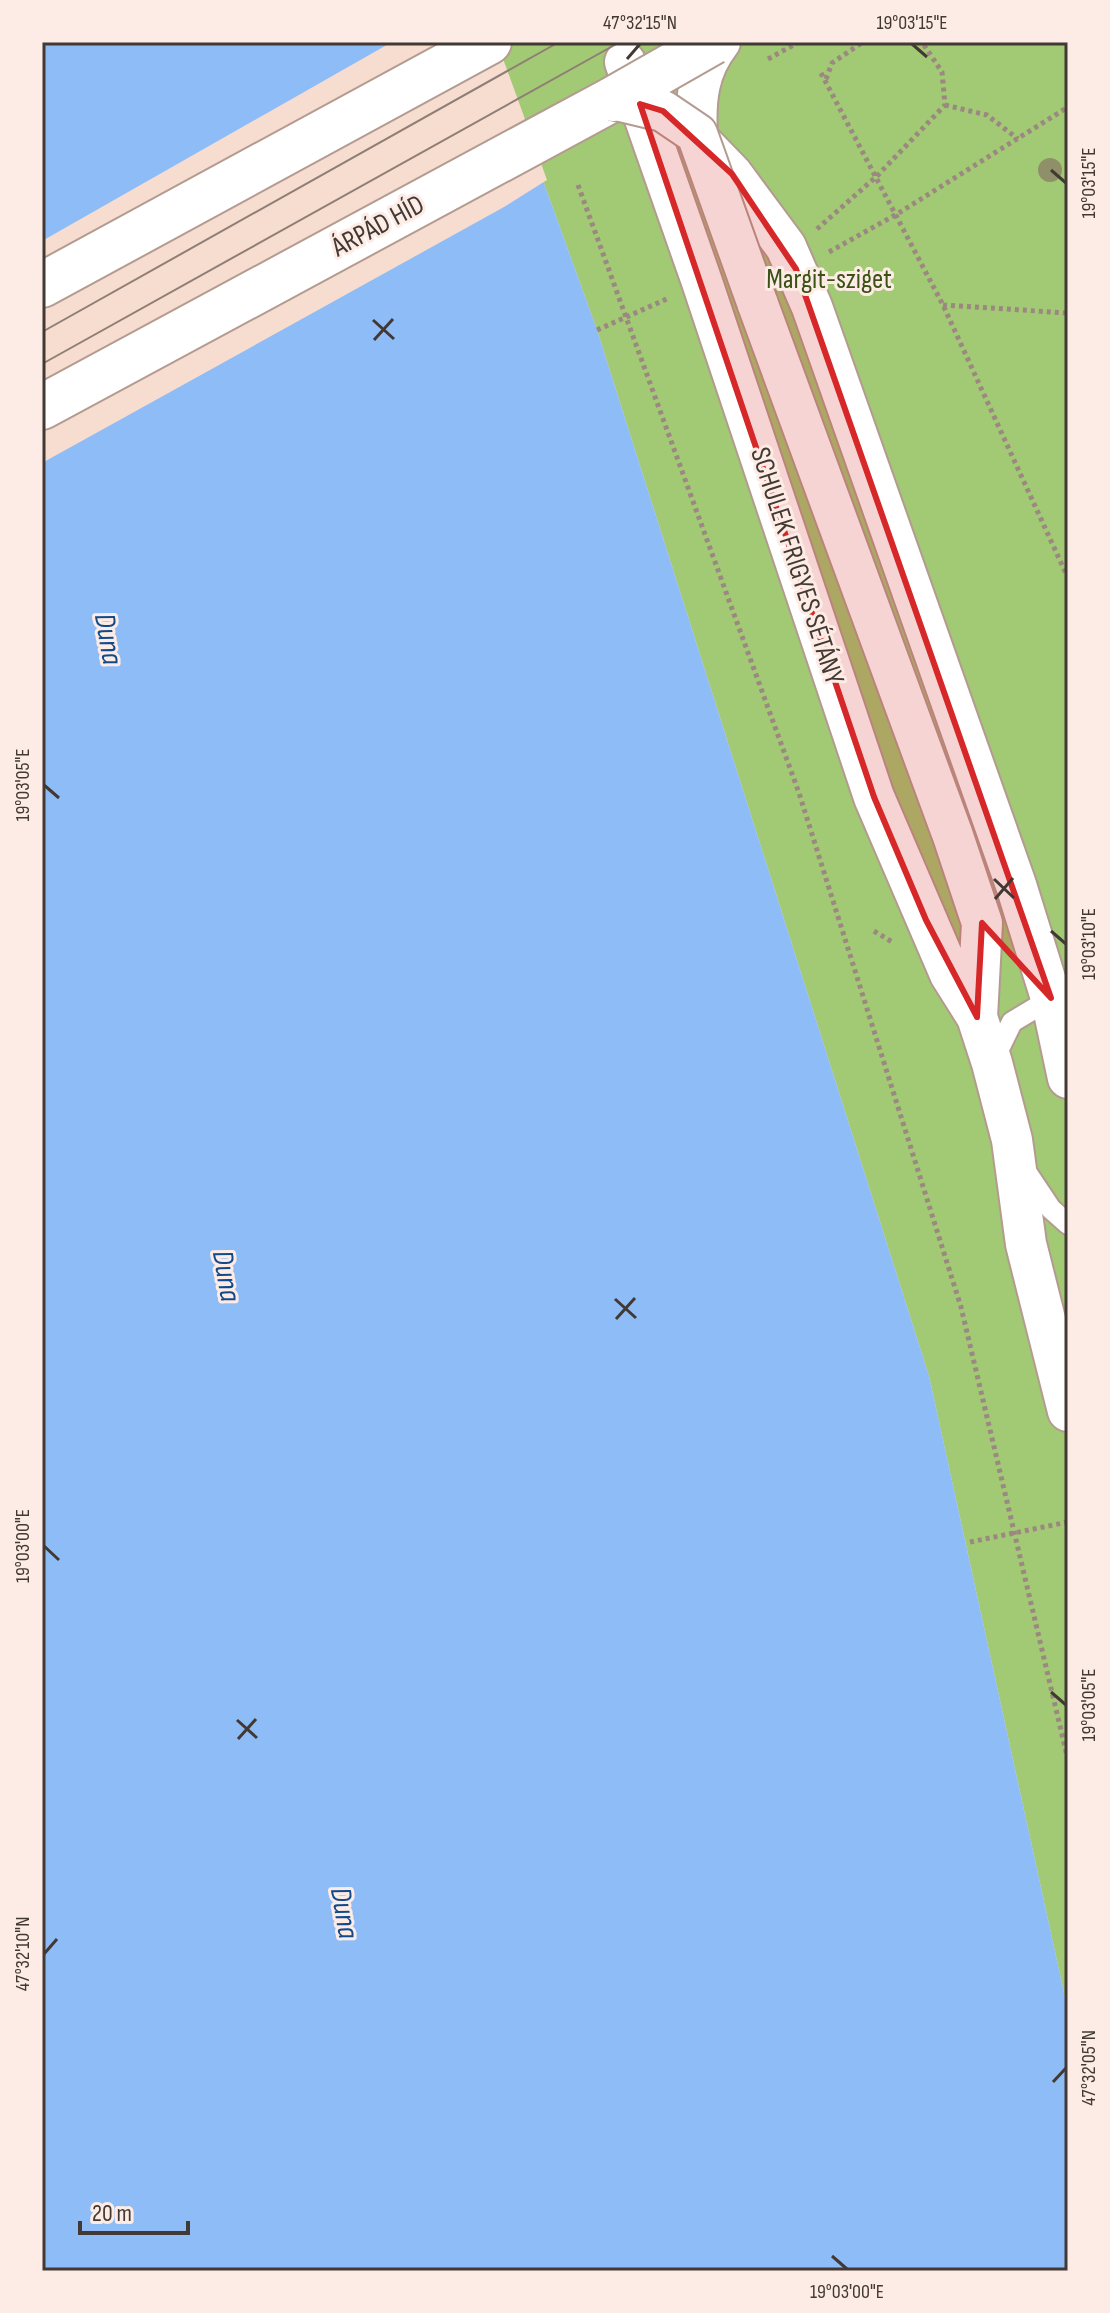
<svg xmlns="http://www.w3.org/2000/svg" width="1110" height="2313" font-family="'Sofia Sans Condensed',sans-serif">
  <rect width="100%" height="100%" fill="#f7dcd0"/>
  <path fill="#a2c973" d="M493,42h575v1969l-139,-635 -332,-1046z"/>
  <path fill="#8ebcf7" d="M42,42h451l104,288 332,1046 139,635v260h-1026z"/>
  <path fill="#f7dcd0" d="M392,42h105l50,138 -43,27 -462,256v-222z"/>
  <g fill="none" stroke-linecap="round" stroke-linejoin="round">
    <defs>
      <path id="service" d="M993,1061l19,-39 45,-27
        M1025,1170l26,39 17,15"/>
      <path id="minor" d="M625,62l77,220 172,515 76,177 27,43 15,46 20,77 14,104 42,167
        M697,134c-2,-34 1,-64 23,-92
        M697,138l35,36 54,73 26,60 204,578 35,113 17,80
        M757,302l196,534 29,87 -5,94"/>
      <path id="primary" d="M42,285l447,-243
        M42,407l571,-308"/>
    </defs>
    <use href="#service" stroke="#b49b90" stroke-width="24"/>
    <use href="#minor" stroke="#b49b90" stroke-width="44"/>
    <use href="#primary" stroke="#b49b90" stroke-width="48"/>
    <path stroke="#9b8880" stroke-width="5" stroke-dasharray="4 4" stroke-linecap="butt" d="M768,59l31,-17
      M821,73l122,232 125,273
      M826,79l6,-16 31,-21
      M945,105l42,10 31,24
      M578,185l221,608 162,514 107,453
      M817,229l60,-53 68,-71 -3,-33 -20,-30
      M829,252l68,-38 171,-107
      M943,305l125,8
      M597,330l72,-32
      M874,931l20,12
      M970,1542l98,-20"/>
    <use href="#service" stroke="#fff" stroke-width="20"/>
    <use href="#minor" stroke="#fff" stroke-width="40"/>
    <use href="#primary" stroke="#fff" stroke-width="44"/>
    <path stroke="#8f7e76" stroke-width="2" d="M42,332l517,-290
      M42,364l578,-322"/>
    <defs>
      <path id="minor-bridge" d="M613,99l50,12 34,23 60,168"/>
      <path id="primary-bridge" d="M613,99l100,-57"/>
    </defs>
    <use href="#minor-bridge" stroke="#b49b90" stroke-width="44" stroke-linecap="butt"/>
    <use href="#primary-bridge" stroke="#b49b90" stroke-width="48" stroke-linecap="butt"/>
    <use href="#minor-bridge" stroke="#fff" stroke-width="40"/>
    <use href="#primary-bridge" stroke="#fff" stroke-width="44"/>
  </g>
  <circle fill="#8f9069" cx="1050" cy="170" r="12"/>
  <path fill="#d62828" fill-opacity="0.2" stroke="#d62828" stroke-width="6" stroke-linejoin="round" d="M640,104l23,7 69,63 64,95 255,729 -69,-75 -5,94 -51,-97 -52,-123z"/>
  <path fill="none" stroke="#433934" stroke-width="3" d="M912,44l15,13M627,59l13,-15M1051,170l15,13M373,320l21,19M374,340l19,-21M44,785l15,13M994,879l20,19M995,899l18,-21M1051,931l15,13M615,1299l21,19M616,1319l19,-21M44,1546l15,14M1051,1692l15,13M237,1720l20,18M238,1739l18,-20M44,1954l13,-15M1053,2082l13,-14M832,2256l15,13"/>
  <g text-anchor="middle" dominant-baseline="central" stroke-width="6" stroke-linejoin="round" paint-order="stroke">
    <g font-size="28" fill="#433934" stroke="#fdece5">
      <text transform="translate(378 226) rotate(-28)">ÁRPÁD HÍD</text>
      <text transform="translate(797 566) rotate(72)">SCHULEK FRIGYES SÉTÁNY</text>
    </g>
    <g font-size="28" fill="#3a5215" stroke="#fdece5">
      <text x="829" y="279">Margit-sziget</text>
    </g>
    <g font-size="30" font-style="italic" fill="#114a8b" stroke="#fdece5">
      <text transform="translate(108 639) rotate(80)">Duna</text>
      <text transform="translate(226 1276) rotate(80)">Duna</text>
      <text transform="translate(344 1913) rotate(80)">Duna</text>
    </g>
  </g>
  <rect width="1110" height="2313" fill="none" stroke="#fdece5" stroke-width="88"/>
  <path d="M80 2221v12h108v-12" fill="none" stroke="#433934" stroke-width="4"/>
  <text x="92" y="2221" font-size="24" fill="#433934" stroke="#fdece5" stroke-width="6" paint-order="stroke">20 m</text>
  <rect x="44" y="44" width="1022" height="2225" fill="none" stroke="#433934" stroke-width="3"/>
  <g font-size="20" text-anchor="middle" fill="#433934">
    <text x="640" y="29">47°32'15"N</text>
    <text x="912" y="29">19°03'15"E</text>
    <text transform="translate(1088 183) rotate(-90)" y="7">19°03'15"E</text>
    <text transform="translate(22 785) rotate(-90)" y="7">19°03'05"E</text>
    <text transform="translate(1088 944) rotate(-90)" y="7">19°03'10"E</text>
    <text transform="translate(22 1546) rotate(-90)" y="7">19°03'00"E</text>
    <text transform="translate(1088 1705) rotate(-90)" y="7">19°03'05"E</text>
    <text transform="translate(22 1954) rotate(-90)" y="7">47°32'10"N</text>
    <text transform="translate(1088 2068) rotate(-90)" y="7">47°32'05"N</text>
    <text x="847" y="2298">19°03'00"E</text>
  </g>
</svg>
